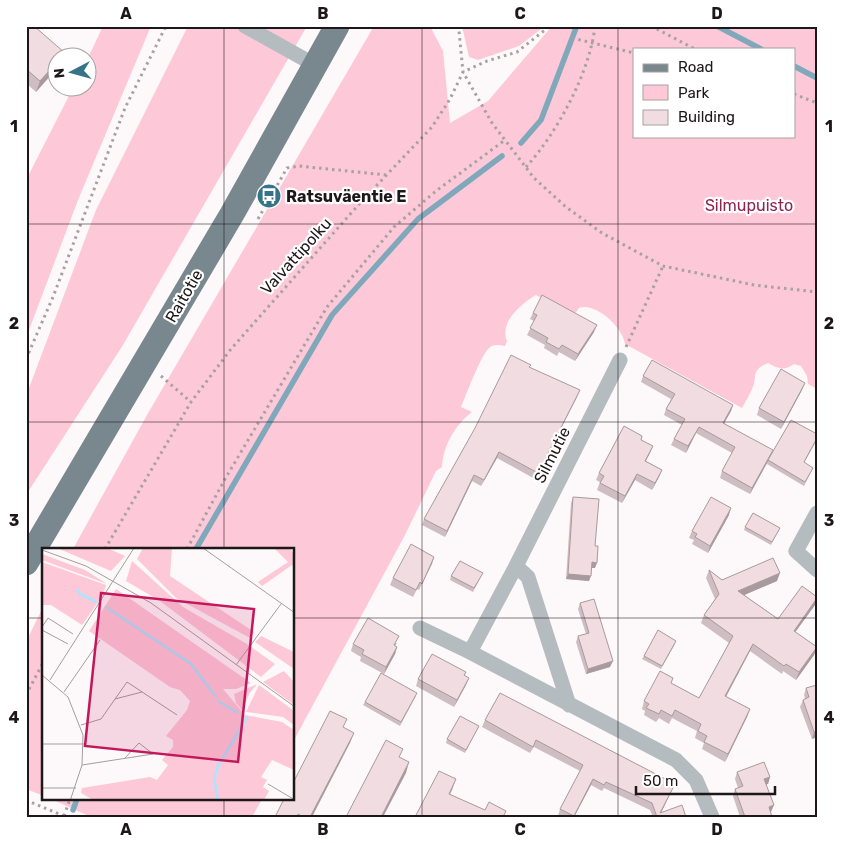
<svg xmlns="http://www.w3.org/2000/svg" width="843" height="843" font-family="Rubik,sans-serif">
  <rect width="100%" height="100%" fill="#fdf8f9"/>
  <path fill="#fdc8d7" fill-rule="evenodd" d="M103,26h48l-73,174 -52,138v-158l47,-92h15v-30z
    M188,26h119l-184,319 -97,150v-99l70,-186z
    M374,26h56l13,25 7,72 38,-22 64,-75h265v363l-9,-5 -1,-8 -6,-10 -7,-2c-11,7 -15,5 -26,-1 -18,7 -10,14 -16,26 -3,7 -7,13 -10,19l-117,-64c-2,-16 -29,-42 -46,-36l-6,8 -37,-21c-15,9 -37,27 -29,46l-2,5c-6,-1 -12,-2 -16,2 -8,7 -23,47 -28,59l11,5c-17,13 -29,34 -30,55l-6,4 -32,66 -110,203v-191h-221l74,-134zM634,49h160v87h-160z
    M462,26h83l-26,20 -41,14 -9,-3z
    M44,605v191l-18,-7v-147z
    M51,799h211l-10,18h-161z"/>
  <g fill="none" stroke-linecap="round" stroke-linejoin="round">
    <path stroke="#7fa8ba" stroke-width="5.5" d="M717,26l44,23
      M794,66l23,12
      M521,143l20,-23 35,-92
      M196,549l136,-234 86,-96 84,-63
      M73,810l4,-11"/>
    <path stroke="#a7a1a3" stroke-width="3" stroke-dasharray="2.5 4" stroke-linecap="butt" d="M456,26l3,5 4,41 29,51 42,55 32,29 36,26 61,33 91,19 63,7
      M651,26l44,23
      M572,38l62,15
      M794,94l23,9
      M526,167c31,-34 64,-95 69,-141
      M258,219l29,-51 12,-2 87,9
      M626,347l37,-81
      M26,359l27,-62 72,-189 41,-82
      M161,376l30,26
      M105,549l86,-147 40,-53 129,-146 72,-76 18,-28 13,-27 24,-11 30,-9 33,-26
      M187,549l38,-70 102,-172 67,-80 42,-36 69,-51
      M26,695l18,-34
      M26,800l40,17
      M64,816l6,-17"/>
    <path stroke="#b4bcc0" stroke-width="15" d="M245,26l70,39
      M620,360l-104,206 -46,86 206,108 20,20 16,37
      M817,513l-21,38 21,19
      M516,566l12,11 41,128
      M420,628l50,24"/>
    <path stroke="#79888e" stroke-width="25" d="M26,563l206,-349 105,-188"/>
  </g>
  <path fill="#cebdc2" d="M26,26l39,27 -2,5h-5v9l-22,25 -10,-9z
    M533,313l61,19 -19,29 -16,-9 -2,4 -13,-8 1,-3 -18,-10 7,-14 -4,-2z
    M530,367l47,30 -42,82 -38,-21 -16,28 -9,-5 -27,56 -23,-12 2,-6z
    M643,376l90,29 -2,6 -7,12 46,35 47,-24v6l-13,23 9,5 -9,18 -37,-22 1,-4 -18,34 -30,-16 2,-7 10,-18 -36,-20 -10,20 -15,-8 3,-6 8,-14 -18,-10 2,-6 5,-10 -30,-17z
    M802,390l-21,39 -24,-14 2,-7z
    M641,440l12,6 -7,15 16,9 -3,7 -7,13 -17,-10 -13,23 -25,-13 3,-8 -4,-2 3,-7z
    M573,497l22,49v22h-3l-3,13 -23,-2 5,-76z
    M729,515l-21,38 -16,-9 2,-4 -5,-2 3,-7z
    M745,527l35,1 -9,17 -27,-15z
    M434,557l-15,33 -2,-1 -4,8 -23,-12 3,-7z
    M709,570l13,10 55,1 -33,14 34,24 39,-22v3l-2,5 -20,27 22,15 -3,8 -18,25 -13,-9 -1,3 -32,-23 -24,46 24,12 -3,8 -22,45 -23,-13 2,-6 -9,-5 2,-7 -25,-13 -3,6 -10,-6 -3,4 -12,-7 1,-4 -3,-2 2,-8 27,-18 28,15 30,-55 -28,-20 3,-8 11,-16 -9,-21z
    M483,573l-10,19 -23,-12 1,-4z
    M580,603l30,64 -24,7 -10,-32 2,-6 8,-2 -8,-25z
    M397,643l-2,3 2,1 -2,7 -11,20 -24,-13 1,-4 -10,-6 2,-7z
    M675,644l-14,25 -19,-10 2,-3z
    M466,672l-1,3 1,10 -12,22 -38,-21 2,-7z
    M817,685v52l-5,2 -12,-32 3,-7 2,-1 -1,-4 2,-7z
    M416,696l-16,30 -37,-21 2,-3z
    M485,720l187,70 -11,23 25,4h-33l-3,-7 -46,-22 -2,3 -11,-6 -17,32h-14l-2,-1 2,-7 20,-38 -46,-24 -4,6 -48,-26z
    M479,726l-14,27 -19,-10 1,-4z
    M737,772l33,5 -2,7h-2l8,21 -4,7 2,5h-32l-7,-21 2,-7 3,-1 -3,-9z"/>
  <path fill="#a89a9e" d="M58,61v6l-22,25 4,-11z
    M597,325l-3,7 -19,29 3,-7z
    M805,383l-3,7 -21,39 3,-7z
    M580,390l-3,7 -42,82 3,-6z
    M733,405l-2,6 -10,18 2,-6z
    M699,427l-13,26 2,-7z
    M653,446l-3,7 -8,15 3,-7z
    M773,450l-2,6 -21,38 2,-6z
    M499,452l-2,6 -16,28 3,-6z
    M662,470l-3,7 -7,13 3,-7z
    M637,474l-2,6 -13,23 3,-7z
    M474,475l-2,6 -27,56 2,-6z
    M731,508l-2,7 -21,38 2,-7z
    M434,557l-2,7 -13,26 3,-6z
    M592,562l5,1 -2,5h-5z
    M780,573l-3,8 -42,18 3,-8z
    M568,574l23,2 -2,5 -23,-2z
    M817,598l-2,7 -24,33 3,-7z
    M753,644l-3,7 -28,53 3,-8z
    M397,647l-2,7 -11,20 2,-7z
    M817,647l-3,8 -18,25 3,-8z
    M613,661l-3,6 -24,7 2,-5z
    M469,678l-3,7 -12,22 3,-7z
    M750,709l-3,8 -22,45 3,-8z
    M817,731v6l-5,2 2,-7z
    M354,733l-4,10 -38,74h-2z
    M409,762l-3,11 -23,44h-2z
    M770,777l-2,7 -6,2 2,-7z
    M456,779l-4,11 -7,14 4,-10z
    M593,779l-2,6 -17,32h-1z
    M675,784l-3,6 -13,27 1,-4z
    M774,805l-3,7 -5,2 3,-7z"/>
  <path fill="#f0dce1" stroke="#a89a9e" d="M26,26h8l31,27 -4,5h-3v3l-18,20 -14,-12z
    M542,295l55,30 -19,29 -16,-9 -3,4 -13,-7 2,-4 -18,-10 7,-13 -4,-2z
    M511,355l20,10 -2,2 51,23 -42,83 -39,-21 -15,28 -10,-5 -27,56 -23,-12 51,-91z
    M652,360l81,45 -10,18 50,27 -21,38 -30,-17 13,-24 -36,-20 -11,19 -14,-7 11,-20 -19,-10 9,-15 -32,-18z
    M781,369l24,14 -21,39 -25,-14z
    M791,420l26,14v4l-13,24 9,6 -8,14 -37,-22z
    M624,426l18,10 -1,4 12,6 -8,15 17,9 -7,13 -18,-9 -12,22 -25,-13 4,-7 -5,-3z
    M573,497l26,2 -4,47h3l-1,17 -5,-1 -1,14 -23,-2z
    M711,497l20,11 -21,38 -15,-9 2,-3 -5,-3z
    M753,513l27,15 -8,14 -27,-15z
    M411,544l23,13 -12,27 -2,-2 -4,8 -23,-12z
    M773,558l7,15 -42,18 40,28 24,-33 15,11v1l-23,33 23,16 -18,25 -13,-8 -2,2 -31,-22 -28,52 25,13 -22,45 -24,-12 3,-6 -9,-5 3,-7 -26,-14 -3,6 -11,-6 -2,4 -13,-6 3,-4 -5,-3 16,-30 13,7 -2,5 28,15 34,-62 -29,-21 15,-21 -10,-24 13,10z
    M460,561l23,12 -9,15 -23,-12z
    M594,599l19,62 -25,8 -10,-33 11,-3 -9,-30z
    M368,618l31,18 -5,9 3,2 -11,20 -24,-13 2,-4 -11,-6z
    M658,630l18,11 -14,25 -18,-10z
    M432,654l34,18 -2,3 5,3 -12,22 -39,-21z
    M381,673l36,20 -16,29 -36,-20z
    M817,685v46l-3,1 -11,-32 6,-3 -3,-9z
    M500,693l175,91 -15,29 22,-8 4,12h-29l-5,-14 -46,-21 -2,3 -11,-6 -19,37 -14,-7 23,-44 -47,-25 -3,7 -48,-27z
    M330,711l17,8 -4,8 11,6 -44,84h-7l-5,-3 -1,3h-22l9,-18h10v-18z
    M460,716l19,10 -13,24 -19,-11z
    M386,740l17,9 -4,8 10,5 -28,55h-35z
    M764,762l6,15 -6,2 10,26 -5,2 3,10h-27l-10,-28 8,-3 -6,-14z
    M439,771l17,8 -7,15 36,16 4,-8 17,9 -3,6h-88z"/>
  <path fill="none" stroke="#1e1719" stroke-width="1" stroke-opacity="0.55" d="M224,26v523M422,26v791M618,26v791M26,224h791M26,422h791M26,618h18M294,618h523M224,799v18"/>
  <defs>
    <symbol id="bus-disc" viewBox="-11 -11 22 22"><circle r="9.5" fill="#367389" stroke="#fff"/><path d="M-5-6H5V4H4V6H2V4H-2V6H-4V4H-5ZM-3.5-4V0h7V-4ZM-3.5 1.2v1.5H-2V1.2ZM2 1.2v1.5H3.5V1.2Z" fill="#fff"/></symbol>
  </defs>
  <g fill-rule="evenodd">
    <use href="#bus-disc" x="255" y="182" width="28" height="28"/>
  </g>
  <g text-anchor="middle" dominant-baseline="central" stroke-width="4.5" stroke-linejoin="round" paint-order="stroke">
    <g font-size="16" font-weight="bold" fill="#1e1719" stroke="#fff" text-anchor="start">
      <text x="286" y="196">Ratsuväentie E</text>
    </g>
    <g font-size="16" fill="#8f2451" stroke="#fff">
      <text x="749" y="205">Silmupuisto</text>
    </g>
    <g font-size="16" fill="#1e1719" stroke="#fff">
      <text transform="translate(296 256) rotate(-48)">Valvattipolku</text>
      <text transform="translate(184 296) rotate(-60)">Raitotie</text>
      <text transform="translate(552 455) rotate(-63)">Silmutie</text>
    </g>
  </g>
  <g transform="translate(42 548)">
    <rect width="252" height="252" fill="#fdf8f9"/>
    <path d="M15,0h50l18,8 -14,15zM101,0h29l-2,28 84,56 -4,6 -74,-40 -39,-39zM232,0h16l4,7v12l-2,-2 -30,21 -4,-4 30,-20zM0,6l43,16 22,14 -65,-24zM90,13l51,46 64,37 28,20 -2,2 -12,11 -101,-76 -34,-20zM0,14l64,23 -3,10 -21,30 -31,-20h-9zM74,41l135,94 -15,6h-13l22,26 37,7 12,8v40l-22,-10 -11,17 6,3 -4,7 6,4 -5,9 -169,1 -14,-8 1,-5 68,-11 7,3 11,-15 -6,-5 11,-13v-7l-7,-4 21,-26 3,-9 -10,-11 -10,-3 -81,-56zM219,88l33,16v17l-39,-27zM242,123l10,11v23l-31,-23zM215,136l-8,10 -6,17 -7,-8 -2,-9zM217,137l35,26v14l-11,-8 -37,-5z" fill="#fdc8d7"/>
    <path fill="none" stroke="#a9e6ff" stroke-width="2.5" d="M35,41l3,5 17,8M64,59l85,57 25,33M176,153l20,12M176,253l-4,-23 4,-12 29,-49"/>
    <path fill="none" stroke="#a49e9f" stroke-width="1" d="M161,0l92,65M0,2l44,16 65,37 144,104M0,79l6,-9 25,16M0,82l26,14M194,117l45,-61M0,127l26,22 15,38 -1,30 -12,36M8,132l84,-132M22,144l36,-52M73,151l27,-7M39,177l20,-6 26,-37 50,33M0,196h42M82,211l15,-16 14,11M40,217l71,-11M226,236l27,16M0,240h34"/>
    <path fill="#c2185b" fill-opacity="0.15" stroke="#c2185b" stroke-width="2.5" d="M59,45l153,16 -16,153 -153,-16z"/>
    <rect width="252" height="252" fill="none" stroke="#1e1719" stroke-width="2.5"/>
  </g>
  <rect width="843" height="843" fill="none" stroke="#ffffff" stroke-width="55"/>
  <rect x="633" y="48" width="162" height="90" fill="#ffffff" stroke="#a5a2a3"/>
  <rect x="643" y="64" width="25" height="8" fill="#79888e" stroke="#a5a2a3"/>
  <text x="678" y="72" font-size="15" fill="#1e1719">Road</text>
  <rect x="643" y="85" width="25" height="15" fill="#fdc8d7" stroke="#a5a2a3"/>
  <text x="678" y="98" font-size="15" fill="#1e1719">Park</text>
  <rect x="643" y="110" width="25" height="15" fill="#f0dce1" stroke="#a5a2a3"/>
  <text x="678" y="122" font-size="15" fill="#1e1719">Building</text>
  <g transform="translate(72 72) rotate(264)"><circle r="24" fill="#ffffff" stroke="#a5a2a3"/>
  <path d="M0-4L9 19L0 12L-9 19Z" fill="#367389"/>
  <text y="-8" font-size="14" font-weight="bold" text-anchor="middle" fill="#1e1719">N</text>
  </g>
  <path d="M636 786v8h139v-8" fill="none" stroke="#1e1719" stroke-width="2.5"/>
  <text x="643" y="786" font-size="15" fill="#1e1719" stroke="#ffffff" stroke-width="4" paint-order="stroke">50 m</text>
  <rect x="28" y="28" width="788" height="788" fill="none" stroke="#1e1719" stroke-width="2"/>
  <g font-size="16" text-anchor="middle" font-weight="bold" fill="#1e1719">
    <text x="126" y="19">A</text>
    <text x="323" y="19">B</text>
    <text x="520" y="19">C</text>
    <text x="717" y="19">D</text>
    <text x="14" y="132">1</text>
    <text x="829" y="132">1</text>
    <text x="14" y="329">2</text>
    <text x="829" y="329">2</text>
    <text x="14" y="526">3</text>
    <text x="829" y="526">3</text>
    <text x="14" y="723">4</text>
    <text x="829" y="723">4</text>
    <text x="126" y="835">A</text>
    <text x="323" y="835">B</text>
    <text x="520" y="835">C</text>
    <text x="717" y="835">D</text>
  </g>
</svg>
